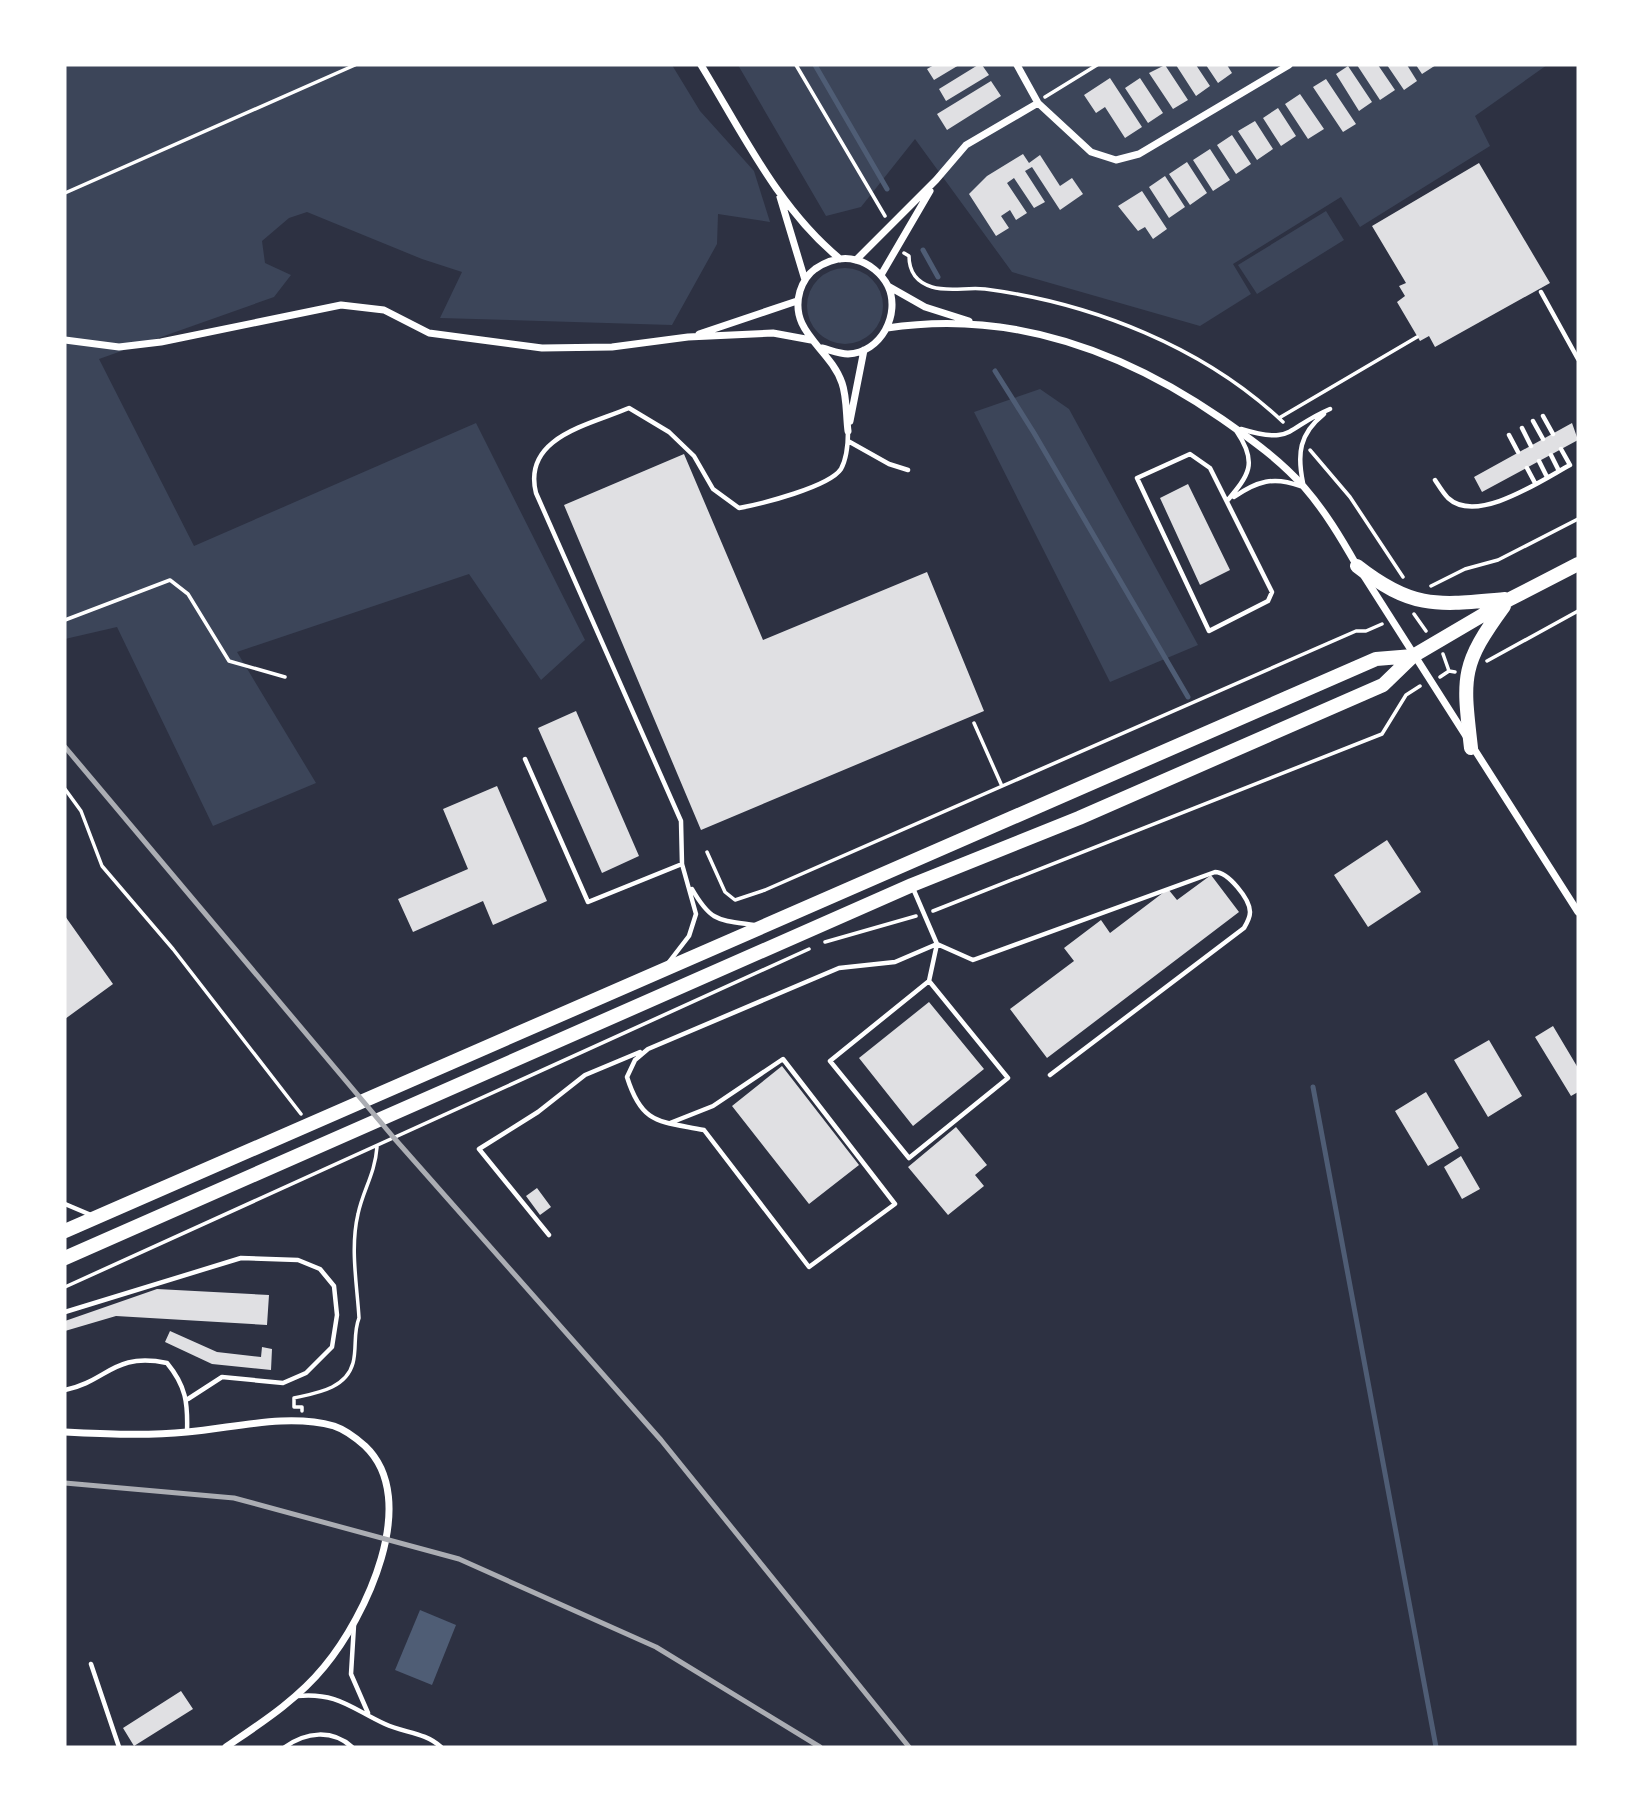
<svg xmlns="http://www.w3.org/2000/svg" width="1643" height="1812" font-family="'IBM Plex Sans',sans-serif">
  <rect width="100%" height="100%" fill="#2d3142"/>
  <path fill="#3c4559" d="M65,65h607l28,46 54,60 16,51 -52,-8 -1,30 -45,81 -232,-7 22,-46 -40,-13 -115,-47 -18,6 -27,23 3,22 26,12 -17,22 -175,62 95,187 282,-123 109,217 -44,40 -72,-106 -232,78 79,131 -103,43 -96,-199 -52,12z
    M738,65h809l-72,51 15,30 -130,81 -19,-30 -108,67 18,30 -51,32 -188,-54 -97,-133 -54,68 -35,9z
    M1326,211l18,29 -87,54 -19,-29z
    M807 306a38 38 0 1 1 76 0a38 38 0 1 1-76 0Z
    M1040,389l29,20 129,236 -88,37 -136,-270z"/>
  <path fill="#4f5d75" d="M420,1610l36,15 -24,60 -37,-15z"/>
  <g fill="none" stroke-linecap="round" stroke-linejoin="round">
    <path stroke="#4f5d75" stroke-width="5" d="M815,65l72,124
      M923,250l15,27
      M995,371l39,62 154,264
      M1313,1087l123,660"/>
  </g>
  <path fill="#e0e0e3" d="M934,65h25l-25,15 -7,-11z
    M978,65h4l7,10 -43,26 -7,-12z
    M1165,65l23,35 -15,9 -24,-36z
    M1176,65h20l14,21 -14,10z
    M1206,65h21l5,8 -14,10z
    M1357,65h21l17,25 -15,10z
    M1387,65h20l10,16 -13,9z
    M1416,65h20l-14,9z
    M1348,66l24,36 -13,9 -23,-37z
    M1110,78l32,49 -17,11 -20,-31 -9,6 -12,-18z
    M1140,78l23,35 -15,10 -23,-35z
    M1326,79l30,45 -13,8 -30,-45z
    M991,81l10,15 -54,34 -10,-16z
    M1300,94l24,35 -16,10 -23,-35z
    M1278,108l18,28 -15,10 -18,-28z
    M1255,121l18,28 -16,11 -19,-29z
    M1232,135l19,29 -15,10 -19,-29z
    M1210,149l20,31 -17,11 -20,-31z
    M1023,154l6,9 11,-8 20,31 12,-8 11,16 -23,16 -28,-43 -7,4 20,31 -11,6 -20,-30 -7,5 20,30 -11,7 -6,-10 -9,6 8,12 -13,8 -27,-42 18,-18z
    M1187,162l20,31 -17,12 -21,-31z
    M1479,163l71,120 -115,64 -6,-11 -9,5 -23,-39 8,-6 -6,-10 7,-3 -34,-57z
    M1165,176l20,31 -16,11 -20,-31z
    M1142,191l25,38 -14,10 -8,-12 -7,4 -20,-25z
    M1572,423l6,17 -96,52 -8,-15z
    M684,454l79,186 164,-68 57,139 -283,119 -137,-325z
    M1188,484l42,86 -30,15 -40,-87z
    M576,711l63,145 -37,17 -64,-145z
    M497,786l50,115 -54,24 -10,-24 -70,31 -15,-33 70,-30 -25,-60z
    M1387,840l34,52 -53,35 -34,-52z
    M1211,875l28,37 -192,146 -37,-49 64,-48 -10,-13 37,-28 9,13 58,-44 9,11z
    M65,916l48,68 -48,35z
    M929,1002l55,67 -71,57 -54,-68z
    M1553,1026l25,42v24l-7,4 -36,-59z
    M1489,1040l33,56 -34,21 -34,-57z
    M782,1066l77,99 -50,39 -77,-98z
    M1426,1092l33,56 -31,18 -33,-55z
    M956,1127l31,38 -12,10 9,11 -36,29 -40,-48z
    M1461,1156l19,33 -18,10 -18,-32z
    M537,1188l14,19 -11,8 -14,-19z
    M157,1289l112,6 -2,30 -151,-9 -51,15v-10z
    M170,1331l47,21 44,5 1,-10 10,2 -1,21 -59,-6 -47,-22z
    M181,1691l12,18 -59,37 -11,-18z"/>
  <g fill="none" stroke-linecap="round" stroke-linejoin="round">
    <path stroke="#fff" stroke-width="3.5" d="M796,65l89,151
      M1045,97l52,-32
      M65,193l290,-128
      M904,253l5,3c0,16 7,26 23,31 16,5 36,0 53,2 107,14 219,58 298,133
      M1279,418l138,-81
      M1310,450l40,47 53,80
      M1431,586l34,-17 33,-9 80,-41
      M1414,614l12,17
      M65,620l105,-40 18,14 41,67 56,16
      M1443,654l6,17
      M1487,661l91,-50
      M1440,677l9,-6 6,1
      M974,723l27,61
      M65,789l16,22 21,55 71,83 128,165
      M707,852l18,40 10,8 30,-10 591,-259h10l16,-7
      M933,911l449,-177 24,-39 14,-9
      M825,942l91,-26
      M65,1287l744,-338
      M302,1411v-4h-8v-9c22,-5 52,-9 59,-35 4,-15 0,-30 6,-45 -2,-34 -9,-70 -1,-104 5,-24 17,-40 19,-67"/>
    <path stroke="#fff" stroke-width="4.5" d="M1541,292l37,67
      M1543,416l10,18
      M1533,421l10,18
      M1522,428l9,18
      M1241,429c53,16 44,-1 89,-20
      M1509,435l9,17
      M848,441l41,23 19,6
      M1190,454l20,14 62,124 -4,9 -59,30 -72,-153z
      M1551,455l8,16
      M1539,461l8,16
      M1527,468l8,15
      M1435,480c4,6 8,13 13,18 29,27 94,-18 122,-33l-9,-16
      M1303,483c-6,-29 -4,-49 21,-69
      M1234,497c23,-16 40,-21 66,-11
      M1227,501c22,-26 31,-38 10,-69
      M525,759l63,143 94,-38
      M912,886l25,58 36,16 242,-88c13,0 35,27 35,40 0,6 -3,11 -6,16l-194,147
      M692,889c19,33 26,31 62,36
      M669,962l20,-26 7,-22 -14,-50 -1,-43 -145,-328c-14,-56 53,-68 93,-85l40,24 25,24 19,33 26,19c22,-4 90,-21 102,-39 6,-11 7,-26 7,-38
      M929,981l79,97 -99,80 -79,-97 99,-80 8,-37
      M670,1123l43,-17 70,-47 112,145 -86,63 -105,-137c-45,-9 -62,-5 -77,-53l8,-17 13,-11 191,-81 56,-6 42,-18
      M65,1204l26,11
      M549,1235l-70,-86 59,-37 47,-37 55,-23
      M65,1312l176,-54 57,2 22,9 14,17 3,29 -5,32 -26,26 -23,10 -61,-6 -34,22
      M65,1390c43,-9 48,-38 102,-27 19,23 21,40 20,69
      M354,1625l-3,49 17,39
      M91,1664l28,83
      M297,1696c41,-4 55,13 88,28 19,9 40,8 56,23
      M285,1747c21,-15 47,-18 67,0"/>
    <path stroke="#fff" stroke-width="7" d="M701,65c41,67 77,143 139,194
      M1017,65l21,38 53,49 25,8 23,-6 150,-89
      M780,197l25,83
      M856,260l80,-80 30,-35 72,-42
      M881,275l49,-84
      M888,286l37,21 44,14
      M887,328c123,-19 235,22 335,91 30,21 58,41 82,68 21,24 37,51 53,79
      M699,334l98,-33
      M65,340l54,7 42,-5 180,-37 43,5 45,23 113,15 70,-1 76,-10 85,-4 38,7
      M822,348c8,2 18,6 26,6 33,-1 53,-40 40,-68 -6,-12 -19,-23 -32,-26 -15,-4 -29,1 -41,9 -7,5 -12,13 -15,22 -12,41 30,57 42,92 5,14 4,33 6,48
      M850,421l14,-71
      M1364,576l214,336
      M65,1432c40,2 81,4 122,0 47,-4 100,-19 147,-6 12,4 22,12 31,20 57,54 0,172 -41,221 -27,33 -63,56 -98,80"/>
    <path stroke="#fff" stroke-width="14" d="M1357,566c56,44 81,39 148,33
      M1471,748c-8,-71 -11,-82 33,-142
      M65,1231l1311,-572 37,-3
      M65,1258l847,-373 167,-67 304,-133 30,-29 97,-57 68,-35"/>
    <path stroke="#abadb3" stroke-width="5" d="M65,747l329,391 267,302 248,307
      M65,1483l169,15 225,61 197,88 164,100"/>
  </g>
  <rect width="1643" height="1812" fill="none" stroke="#ffffff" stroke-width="133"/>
</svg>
